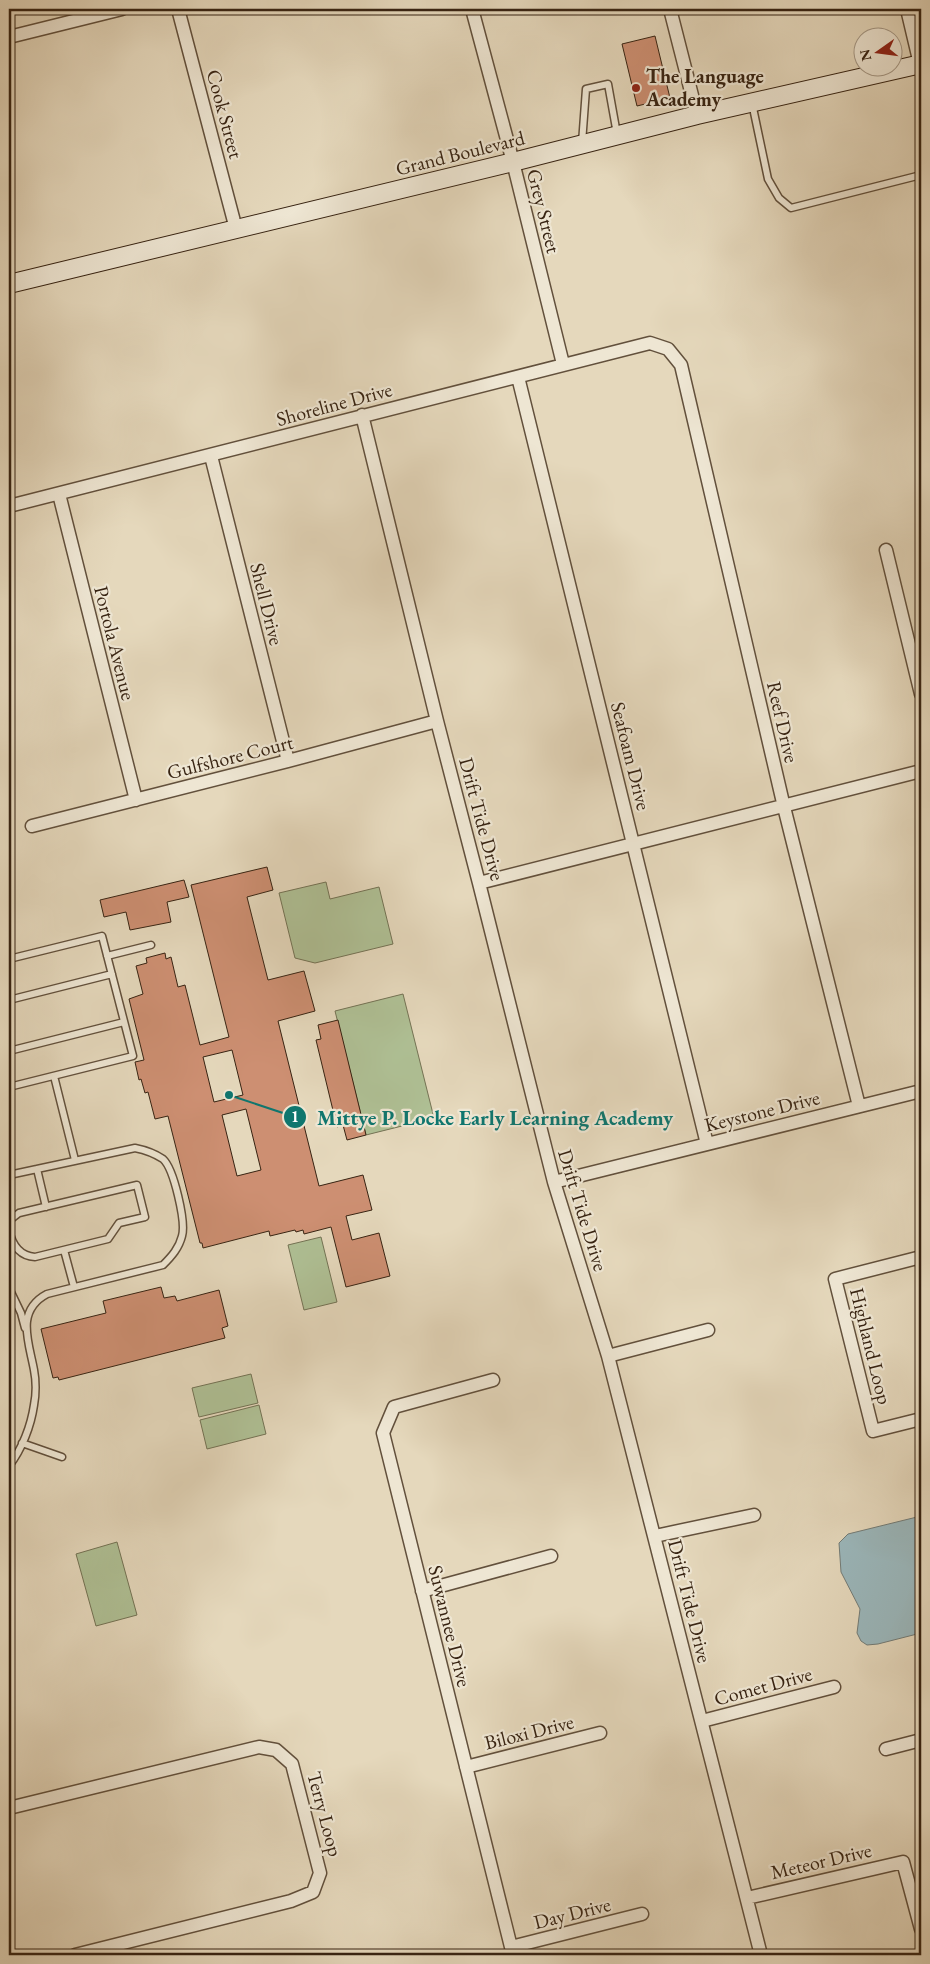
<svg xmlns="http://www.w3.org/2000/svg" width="930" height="1964" font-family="'EB Garamond',serif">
  <rect width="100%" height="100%" fill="#e5d8bc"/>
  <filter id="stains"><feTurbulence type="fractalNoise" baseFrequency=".004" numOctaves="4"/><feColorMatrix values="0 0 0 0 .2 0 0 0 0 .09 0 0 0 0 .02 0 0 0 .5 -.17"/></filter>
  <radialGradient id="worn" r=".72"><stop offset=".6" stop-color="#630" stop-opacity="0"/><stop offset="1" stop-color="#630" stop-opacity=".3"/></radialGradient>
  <path fill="#afc095" stroke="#737254" d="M326,882l4,17 49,-12 14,57 -78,19 -20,-5 -16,-65z
    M403,994l31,124 -68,17 -31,-124z
    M321,1237l16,65 -33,8 -16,-65z
    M251,1374l7,29 -59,14 -7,-29z
    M259,1405l7,29 -59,15 -7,-29z
    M117,1542l20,73 -41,11 -20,-72z"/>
  <path fill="#9bb7bb" stroke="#737c77" d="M921,1516v117l-43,11 -11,1 -6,-4 -4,-8 3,-24 -19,-37 -2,-29 9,-9z"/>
  <path fill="#cd8f72" stroke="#372312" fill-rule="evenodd" d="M655,36l15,62 -33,8 -15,-62z
    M267,867l6,23 -26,7 21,83 36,-9 11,40 -37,10 41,165 44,-11 9,35 -26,6 6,24 27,-7 11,43 -44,11 -15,-60 -27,7 -1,-4 -7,2 -1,-2 -25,6 -1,-5 -66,17 -1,-5h-2l-32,-127 -13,3 -7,-27 -3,1 -4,-14 -2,1 -4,-18 9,-2 -15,-61 14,-5 -7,-28 11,-3 -1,-5 19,-5 1,6 5,-2 7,30 7,-2 15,60 29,-8 -38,-152zM232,1050l11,45 -29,7 -11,-45zM246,1109l15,61 -24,6 -15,-61z
    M184,880l5,17 -22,5 4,20 -41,8 -4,-18 -22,5 -4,-17z
    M338,1020l28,115 -19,5 -4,-15 -6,2 -21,-87 5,-1 -3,-14z
    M161,1287l3,11 11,-2 2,5 42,-11 9,36 -6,2 3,10 -166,42 -1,-3 -5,1 -12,-49 65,-16 -3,-12z"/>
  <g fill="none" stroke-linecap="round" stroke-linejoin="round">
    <defs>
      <path id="lane" d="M752,103l16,76 11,19 12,10 130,-33
        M582,143l4,-54 22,-5 9,50
        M107,956l44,-11
        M9,959l93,-23 31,120 -124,31
        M9,1000l103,-26
        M9,1051l115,-29
        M54,1076l21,84
        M37,1169l9,38
        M9,1175l126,-27c10,2 19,5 28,11 11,10 23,63 19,77 -3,12 -10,20 -19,29l-116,29c-32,17 -18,48 -13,76 2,10 2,25 0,35 -3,21 -12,44 -25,61
        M9,1227l1,-7 9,-7 118,-28 8,32 -26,6 -11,16 -73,18c-16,-1 -23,-13 -26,-27
        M64,1250l10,37
        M9,1288l12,25 4,15
        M22,1443l40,14"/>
      <path id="street" d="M178,9l58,220
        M472,9l41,153 50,202
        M670,9l27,106
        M907,9l13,55
        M9,37l113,-28
        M518,377l189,767
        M362,415l75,306 42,162 75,299 54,174 153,599
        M211,456l77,305
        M59,494l77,306
        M9,506l641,-163 18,6 13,16 103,442 75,299
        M886,550l35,144
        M32,826l256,-65 149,-40
        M479,883l442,-112
        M554,1182l367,-91
        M921,1257l-86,22 38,152 48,-12
        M608,1356l100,-26
        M493,1380l-99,27 -11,26 130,522
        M655,1536l99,-21
        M422,1591l129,-35
        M702,1721l132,-34
        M886,1749l35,-9
        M466,1767l134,-34
        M9,1808l250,-61 17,3 16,14 28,109 -7,19 -22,9 -216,54
        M747,1898l156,-36 18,67
        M511,1947l131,-33"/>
      <path id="secondary" d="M9,284l504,-122 184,-47 224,-51"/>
    </defs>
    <use href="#lane" stroke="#62503c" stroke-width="9"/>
    <use href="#street" stroke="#62503c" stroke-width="15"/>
    <use href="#secondary" stroke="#372312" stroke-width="20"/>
    <use href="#lane" stroke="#eee6d3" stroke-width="6"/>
    <use href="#street" stroke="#eee6d3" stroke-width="12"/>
    <use href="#secondary" stroke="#eee6d3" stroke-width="18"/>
  </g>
  <circle fill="#8f2418" stroke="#eee6d3" stroke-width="2" cx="636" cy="88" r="5"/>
  <g text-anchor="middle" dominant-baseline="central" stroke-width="4.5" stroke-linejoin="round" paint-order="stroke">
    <g font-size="20" font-weight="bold" fill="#372312" stroke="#eee6d3" text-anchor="start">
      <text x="646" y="76">The Language<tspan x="646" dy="23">Academy</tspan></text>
    </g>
    <g font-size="20" fill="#372312" stroke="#eee6d3">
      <text transform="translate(225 114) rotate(75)">Cook Street</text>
      <text transform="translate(460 153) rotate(-14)">Grand Boulevard</text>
      <text transform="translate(544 211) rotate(76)">Grey Street</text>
      <text transform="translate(334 404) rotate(-15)">Shoreline Drive</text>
      <text transform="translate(267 604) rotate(76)">Shell Drive</text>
      <text transform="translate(115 643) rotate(76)">Portola Avenue</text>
      <text transform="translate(783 722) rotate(77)">Reef Drive</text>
      <text transform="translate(631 756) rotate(76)">Seafoam Drive</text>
      <text transform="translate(230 757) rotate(-14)">Gulfshore Court</text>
      <text transform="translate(482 819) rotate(75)">Drift Tide Drive</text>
      <text transform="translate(762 1111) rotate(-14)">Keystone Drive</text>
      <text transform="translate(583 1210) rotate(73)">Drift Tide Drive</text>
      <text transform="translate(871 1346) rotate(76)">Highland Loop</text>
      <text transform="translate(690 1601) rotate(76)">Drift Tide Drive</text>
      <text transform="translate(450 1626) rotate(76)">Suwannee Drive</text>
      <text transform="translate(763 1686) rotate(-15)">Comet Drive</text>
      <text transform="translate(529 1732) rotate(-14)">Biloxi Drive</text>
      <text transform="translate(325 1814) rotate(75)">Terry Loop</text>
      <text transform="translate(821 1861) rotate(-13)">Meteor Drive</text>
      <text transform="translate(572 1913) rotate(-14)">Day Drive</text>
    </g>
  </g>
  <path fill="none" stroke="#0f766e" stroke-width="2" d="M229 1095L295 1117"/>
  <g fill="#0f766e" stroke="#eee6d3" stroke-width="2">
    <circle cx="229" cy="1095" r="5"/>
    <circle cx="295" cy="1117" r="12"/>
  </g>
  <g font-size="15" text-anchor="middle" font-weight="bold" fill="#fff">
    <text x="295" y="1122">1</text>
  </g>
  <g font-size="21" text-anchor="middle" font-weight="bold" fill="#0f766e" stroke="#eee6d3" stroke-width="4.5" stroke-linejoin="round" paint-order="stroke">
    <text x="495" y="1125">Mittye P. Locke Early Learning Academy</text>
  </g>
  <rect width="930" height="1964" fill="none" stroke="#e5d8bc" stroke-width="30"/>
  <rect x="10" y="10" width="910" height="1944" fill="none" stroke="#372312" stroke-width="2.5"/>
  <rect x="15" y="15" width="900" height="1934" fill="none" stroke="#372312"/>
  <g transform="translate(878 52) rotate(256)"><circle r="24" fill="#eee6d3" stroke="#a59886"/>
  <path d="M0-4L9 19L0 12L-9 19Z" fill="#8f2418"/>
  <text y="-8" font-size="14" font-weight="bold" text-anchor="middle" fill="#372312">N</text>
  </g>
  <rect width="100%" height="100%" filter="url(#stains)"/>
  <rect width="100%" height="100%" fill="url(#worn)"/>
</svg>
